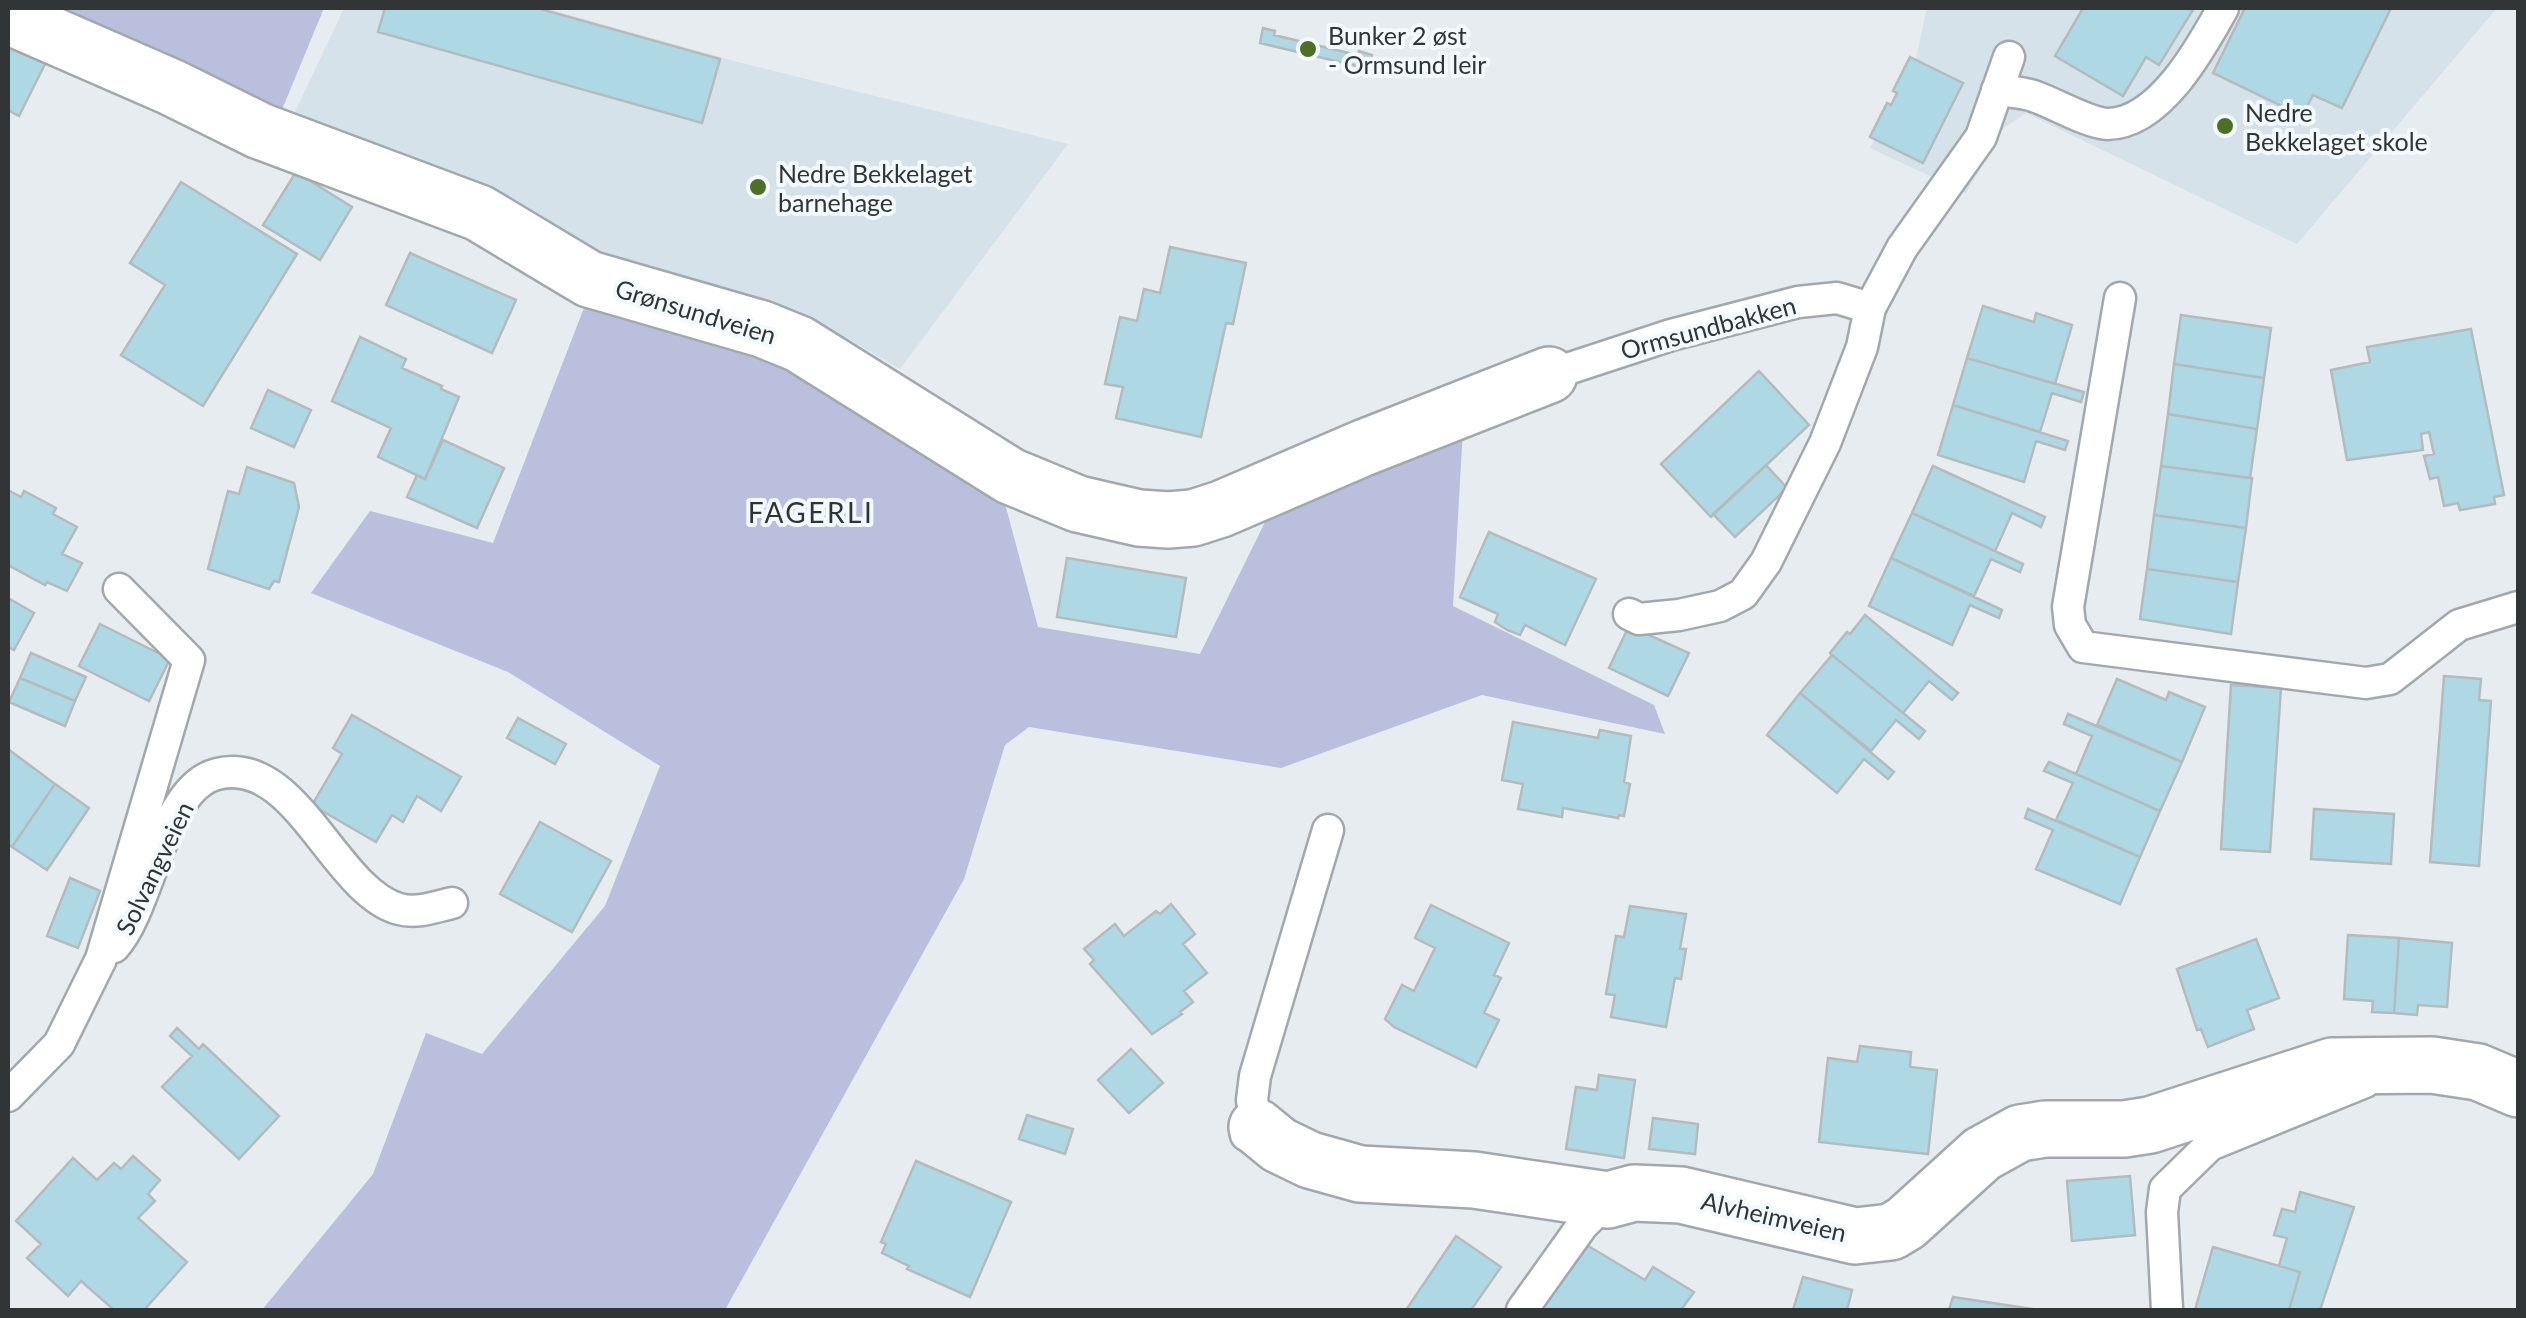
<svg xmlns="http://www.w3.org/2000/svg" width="2526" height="1318" font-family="Lato,sans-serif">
  <rect width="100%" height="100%" fill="#e6ecf0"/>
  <path fill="#d5e2ea" d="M344,8h200l194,54 330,82 -168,225 -51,-30 -47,-20 -153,-41 -354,-166z
    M1927,8h570l-200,236 -271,-131 -23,16 -37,64 -96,-45 44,-81z"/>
  <path fill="#babfdd" d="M45,8h279l-43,104z
    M587,300l149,35 264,150 38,142 162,27 66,-134 197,-92 -10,178 201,99 11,29 -183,-39 -201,73 -252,-41 -24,18 -41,134 -239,431h-463l111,-136 53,-141 56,21 123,-148 55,-140 -152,-94 -197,-79 59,-82 123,32z"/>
  <path fill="#aed9e4" stroke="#b4bbbd" stroke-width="2.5" d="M385,8h152l183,51 -18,64 -324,-91z
    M2083,8h111l-35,57 -13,-8 -23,39 -68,-40z
    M2245,8h146l-49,100 -29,-13 -11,21 -89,-43z
    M1263,28l12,3 -1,4 83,20 2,-4 13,4 -3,14 -109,-26z
    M8,45l37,19 -26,52 -11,-6z
    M1910,57l53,26 -40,80 -53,-26 17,-34 4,2 6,-12 -4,-2z
    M296,172l56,35 -32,53 -57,-35z
    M181,182l116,72 -94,152 -82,-51 44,-70 -35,-22z
    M1170,247l76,16 -13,61 -7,-1 -25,114 -85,-19 7,-31 -18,-3 15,-67 17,4 7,-32 16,4z
    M410,253l106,47 -24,53 -106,-48z
    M1983,306l51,16 2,-9 36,12 -17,59 -88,-26z
    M2181,315l90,13 -7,50 -90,-14z
    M2471,329l33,166 -10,2 1,7 -35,6 -2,-7 -14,3 -6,-29 -8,2 -6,-23 10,-2 -5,-22 -8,2 2,16 -76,10 -16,-90 39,-8 -3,-15z
    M360,337l46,22 -4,9 40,18 -1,3 18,8 -34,82 -47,-22 13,-29 -59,-27z
    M1967,358l117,34 -3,10 -29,-9 -12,39 -87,-27z
    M2174,364l90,14 -7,51 -89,-15z
    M1759,371l50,54 -98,92 -50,-53z
    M268,390l43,20 -17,37 -43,-19z
    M1953,405l115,36 -3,9 -29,-9 -12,41 -86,-27z
    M2168,414l89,15 -7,49 -89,-12z
    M443,440l61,28 -27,60 -70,-31 10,-22 8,4z
    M1766,465l21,23 -52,49 -22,-23z
    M1933,466l112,51 -4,10 -29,-14 -17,38 -83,-38z
    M2161,466l91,12 -6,50 -92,-13z
    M247,467l47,16 5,24 -20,75 -5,-1 -5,8 -61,-20 20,-78 11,3z
    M8,490l13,7 3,-6 32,17 -3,6 24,13 -15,27 20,9 -15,28 -20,-9 -2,3 -37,-20z
    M1912,513l111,51 -3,8 -29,-13 -17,37 -83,-38z
    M2154,515l92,13 -8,54 -91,-13z
    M1489,532l107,47 -31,66 -40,-20 -5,10 -13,-5 -12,-8 3,-8 -38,-17z
    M1067,558l119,20 -10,59 -119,-20z
    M1891,558l111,52 -3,8 -29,-13 -18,40 -83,-39z
    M2147,569l91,13 -7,52 -91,-15z
    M8,598l26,15 -20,37 -6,-3z
    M1865,615l93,78 -6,7 -23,-19 -26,32 -71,-58 -2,-2 17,-21 3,2z
    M100,624l70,35 -21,42 -70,-35z
    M1629,626l60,27 -21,43 -59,-28z
    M31,653l55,24 -11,24 -55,-23z
    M1832,655l93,76 -6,8 -23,-19 -25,31 -71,-58z
    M2444,676l37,3 -2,21 12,1 -12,165 -49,-4z
    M20,678l55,23 -10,25 -56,-24z
    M2117,679l49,21 3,-8 36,15 -23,55 -85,-37z
    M2231,685l50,3 -11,164 -49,-3z
    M1800,693l94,79 -6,7 -24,-20 -27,34 -70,-58z
    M2068,714l114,48 -22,49 -84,-37 16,-38 -28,-12z
    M352,715l109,62 -20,34 -24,-15 -14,26 -11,-7 -16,27 -64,-37 30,-51 -9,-6z
    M518,718l48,26 -11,20 -48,-26z
    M1513,722l85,16 2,-8 31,6 -7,46 6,2 -6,32 -5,-1 -1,3 -55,-10 -1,9 -44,-8 5,-25 -21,-4z
    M8,749l47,35 -43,63 -4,-3z
    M2049,762l111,49 -20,46 -84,-37 17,-37 -29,-12z
    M55,784l34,24 -42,62 -35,-23z
    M2028,809l112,48 -20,47 -84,-35 17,-39 -28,-12z
    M2314,809l80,5 -3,50 -80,-5z
    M540,822l71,39 -39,71 -72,-38z
    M70,878l30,13 -22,57 -31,-12z
    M1171,904l24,30 -12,10 24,29 -23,18 9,11 -13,10 2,2 -30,20 -62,-70 4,-4 -10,-11 31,-25 9,12 32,-25 4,3z
    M1431,905l78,38 -15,32 7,3 -17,35 15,7 -23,47 -82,-40 -9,-8 17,-34 12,6 21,-43 -20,-10z
    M1630,906l56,8 -6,35h6l-5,30 -6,-1 -9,49 -55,-10 4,-22 -9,-1 10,-58 8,1z
    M2348,935l51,3 -5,75 -22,-1 1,-11 -29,-2z
    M2399,938l53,5 -5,64 -29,-2 -1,10 -23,-2z
    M2256,939l23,59 -32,12 7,19 -46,18 -7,-18 -4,1 -20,-61z
    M177,1028l22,21 4,-5 76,72 -40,43 -77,-72 30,-31 -22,-20z
    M1860,1046l51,6 -1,15 27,3 -9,84 -109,-12 9,-84 29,4z
    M1131,1049l32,34 -34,30 -31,-33z
    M1599,1075l36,5 -11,78 -58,-9 10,-62 21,3z
    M1027,1115l46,14 -8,25 -46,-15z
    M1653,1118l45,6 -3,30 -46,-5z
    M133,1156l27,24 -12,14 7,7 -17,17 49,44 -43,48h-30l-33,-29 -13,15 -41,-38 14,-14 -25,-23 57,-63 24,22 17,-17 7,6z
    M916,1161l95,41 -41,95 -63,-28 2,-3 -27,-13 4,-9 -5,-2z
    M2130,1176l5,59 -63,6 -5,-60z
    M2300,1192l54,15 -34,103h-31l11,-38 -21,-6 8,-28 -13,-3 8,-26 13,3z
    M1456,1236l45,31 -30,43h-65z
    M1585,1244l60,36 8,-13 41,25 -13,18h-141z
    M2213,1247l87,25 -11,38h-94z
    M1803,1277l49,13 -5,20h-54z
    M1953,1297l85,13h-89z"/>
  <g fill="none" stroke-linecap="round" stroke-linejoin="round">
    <defs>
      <path id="service" d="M1997,90c13,2 27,2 39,7 18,6 54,27 72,27 52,-1 93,-76 115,-116
        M2120,298l-52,309 2,18 13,22 283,36 24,-4 69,-54 59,-18
        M1549,375l122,-40 127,-33 39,-4 33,10
        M1629,614l10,5 40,-4 41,-9 23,-12 23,-32 59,-119 37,-96 8,-39 32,-60 79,-111 28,-80
        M114,947c37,-40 47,-159 103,-173 79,-20 117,117 182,135 18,5 36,-2 53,-6
        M8,1096l51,-52 42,-85 88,-299 -70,-71
        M1246,1135l11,-8 -5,-27 3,-24 73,-246
        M1522,1310l60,-84 26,-26
        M2167,1310l-5,-98 3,-23 45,-44 155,-63"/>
      <path id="minor" d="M8,16l163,71 89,44 219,82 110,66 173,50 37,15 211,132 68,28 61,14 29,2 25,-2 28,-9 142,-61 186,-73
        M1257,1127l22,18 31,15 50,14 114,6 134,20 26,-7 47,2 174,41 36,-4 15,-9 76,-69 38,-21 25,-4h79l26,-4 182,-59 100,-1 46,7 40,17"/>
    </defs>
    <use href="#service" stroke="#a2a8ac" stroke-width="35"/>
    <use href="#minor" stroke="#a2a8ac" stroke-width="60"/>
    <use href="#service" stroke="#fff" stroke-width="30"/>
    <use href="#minor" stroke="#fff" stroke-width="55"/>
  </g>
  <g fill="#4e6f26" stroke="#f3fafe" stroke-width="4">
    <circle cx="1308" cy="49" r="10"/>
    <circle cx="2225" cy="126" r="10"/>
    <circle cx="758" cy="187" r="10"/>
  </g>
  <g text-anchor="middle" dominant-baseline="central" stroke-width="8" stroke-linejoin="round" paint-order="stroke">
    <g font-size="25" fill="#323536" stroke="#f3fafe" text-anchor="start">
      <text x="1328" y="35">Bunker 2 øst<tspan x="1328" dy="29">- Ormsund leir</tspan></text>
      <text x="2245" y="112">Nedre<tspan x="2245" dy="29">Bekkelaget skole</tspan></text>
      <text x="778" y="173">Nedre Bekkelaget<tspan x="778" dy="29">barnehage</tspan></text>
    </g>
    <g font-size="25" fill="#323536" stroke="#f3fafe">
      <text transform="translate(696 311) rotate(17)">Grønsundveien</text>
      <text transform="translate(1708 327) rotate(-15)">Ormsundbakken</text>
      <text transform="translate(154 868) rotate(-64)">Solvangveien</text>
      <text transform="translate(1774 1216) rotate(13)">Alvheimveien</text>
    </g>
    <g font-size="28" letter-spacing="2.5" fill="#2f3437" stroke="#f3fafe">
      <text x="811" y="512">FAGERLI</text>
    </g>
  </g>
  <rect width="2526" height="1318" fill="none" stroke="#323536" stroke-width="20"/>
</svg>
